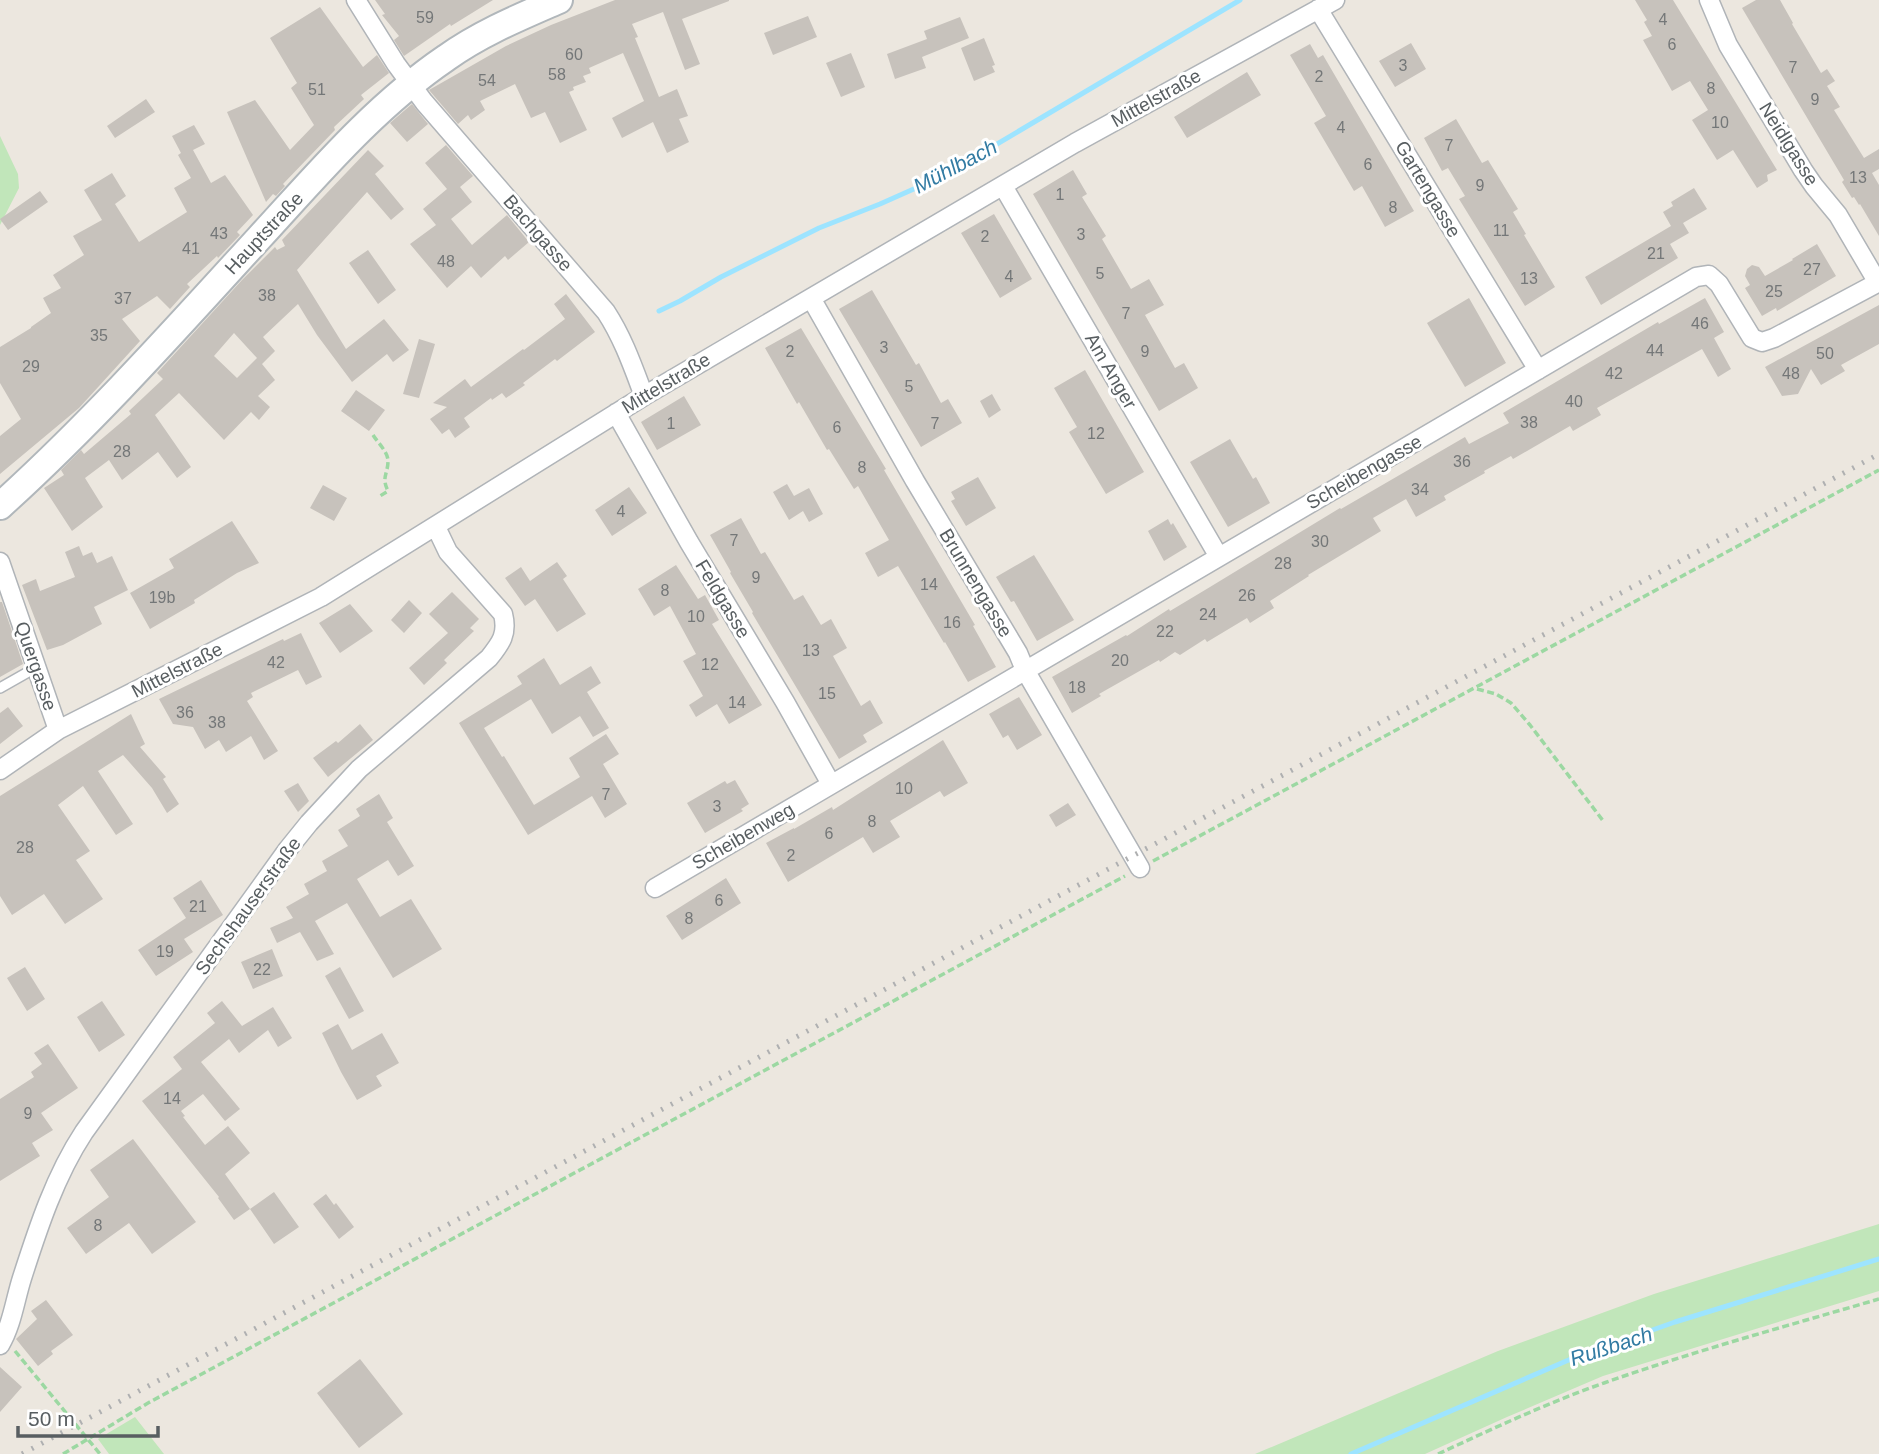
<svg xmlns="http://www.w3.org/2000/svg" width="1879" height="1454" font-family="Arial,sans-serif">
  <rect width="100%" height="100%" fill="#ece7df"/>
  <path fill="#c1e6ba" d="M0,136l18,38 1,14 -19,37z
    M1879,1224v67l-276,85 -96,41 -82,37h-170l243,-103 156,-57z
    M135,1417l29,37h-55l-11,-15z"/>
  <g fill="none" stroke-linecap="round" stroke-linejoin="round">
    <path stroke="#9de4ff" stroke-width="5" d="M659,311l21,-10 41,-24 98,-49 61,-24 63,-28 297,-176
      M1351,1454l220,-95 104,-37 204,-63"/>
  </g>
  <path fill="#c7c2bc" fill-rule="evenodd" d="M375,0h118l-42,26 -1,-2 -46,32 -10,-16 5,-4 -17,-21 3,-1z
    M615,0h114v1l-47,18 18,45 -15,6 -22,-58 -31,12 6,13 -3,1 24,59 18,-8 11,27 -9,3 10,23 -22,11 -14,-31 -31,16 -10,-20 32,-17 -21,-48 -34,15 2,5 -8,3 3,6 -13,5 1,3 -5,2 18,38 -27,13 -15,-31 -14,6 -16,-34 -35,17 5,9 -14,10 -3,-5 -10,9 -29,-34 77,-44 45,-21z
    M1635,0h38l104,170 -10,5 1,6 -11,7 -24,-38 -16,10 -25,-40 16,-10 -18,-29 -18,10 -29,-51 9,-4 -8,-14 3,-2z
    M1756,0h24l13,23 -1,1 29,49 6,-4 8,12 -8,5 13,21 -6,3 30,48 15,-9v20l-7,4 7,12v51l-19,-32 -1,1 -5,-8 -2,1 -10,-16 2,-2 -102,-172z
    M320,7l43,60 14,-12 12,18 -28,22 3,4 -30,28 1,3 -52,54 2,2 -9,10 -3,-2 -7,8 -39,-90 28,-12 35,50 24,-25 -23,-37 6,-5 -27,-45z
    M808,16l9,21 -44,18 -9,-22z
    M960,17l9,21 -47,19 4,11 -31,11 -8,-25 40,-15 -3,-8z
    M984,38l11,27 -3,1 3,6 -21,9 -13,-33z
    M1411,43l15,26 -31,18 -16,-26z
    M1310,44l8,14 5,-3 91,156 -29,16 -23,-41 -8,5 -40,-68 12,-7 -36,-61z
    M851,53l14,34 -24,10 -15,-34z
    M1247,72l14,23 -74,43 -13,-21z
    M146,99l9,13 -40,26 -8,-12z
    M412,104l16,20 -21,18 -17,-19z
    M1456,119l26,44 6,-3 30,49 -5,3 13,22 -2,1 31,52 -30,19 -66,-107 6,-3 -17,-28 -6,3 -18,-33z
    M194,125l11,19 -12,6 18,33 14,-8 28,40 -16,17 3,3 -22,23 -1,-2 -30,28 3,3 -20,22 -13,-13 -35,23 18,22 -61,67 -79,66v-38l21,-17 -21,-36v-36l31,-19v-1l20,-14 -8,-15 18,-10 -8,-13 31,-20 -11,-19 29,-16 -18,-30 28,-17 14,23 -11,8 24,38 48,-30 -13,-24 17,-10 -13,-23 3,-2 -9,-17z
    M446,145l27,31 -13,11 12,15 -21,17 21,26 35,-30 22,27 -21,18 -3,-4 -24,22 -10,-12 -24,22 -37,-44 26,-19 -13,-16 24,-20 -22,-26z
    M368,150l16,16 -9,8 29,35 -13,11 -24,-28 -70,78 49,79 38,-30 25,31 -16,12 -6,-8 -35,28 -35,-47 -19,-31 -35,33 12,14 -13,13 13,16 -17,16 12,11 -11,13 -8,-8 -27,28 -45,-47 -24,22 36,52 -14,11 -19,-26 -36,28 -13,-20 -24,18 18,29 -31,24 -28,-43 20,-13 -3,-5 20,-20 3,4 47,-40 -2,-3 34,-32 -6,-6 85,-93 33,-33 2,3 8,-4 -3,-6zM234,333l23,25 -20,20 -23,-22z
    M1073,170l14,24 -5,3 24,39 -4,3 29,50 18,-10 15,26 -19,10 30,53 9,-5 14,25 -39,23 -126,-217z
    M1694,188l13,21 -24,14 6,10 -19,11 8,14 -77,47 -16,-28 86,-51 -8,-14 10,-6 -2,-4z
    M40,191l8,11 -40,28 -8,-11z
    M994,214l38,65 -32,19 -39,-65z
    M1817,244l19,32 -59,35 -1,-3 -14,8 -17,-28 5,-3 -5,-9 2,-7 5,-4 7,2 6,9 28,-16 -1,-1z
    M368,250l28,40 -18,14 -29,-41z
    M872,290l44,75 3,-2 22,40 7,-4 14,24 -41,24 -82,-138z
    M566,294l29,38 -38,29 -2,-2 -32,24 2,2 -19,13 -4,-5 -10,7 -1,-2 -27,20 6,9 -15,11 -6,-9 -7,5 -12,-15 17,-12 -14,-4 32,-24 6,8 52,-38 1,1 41,-31 -11,-15z
    M1469,298l37,65 -41,24 -38,-64z
    M1705,298l19,34 -10,6 17,31 -13,8 -16,-28 -105,59 4,7 -28,16 -3,-5 -57,33 -2,-3 -27,15 1,2 -41,23 2,4 -30,17 -10,-18 -33,19 8,13 -73,44 1,1 -39,25 4,7 -24,15 -3,-5 -40,24 -2,-3 -25,16 -5,-3 -15,10 -1,-2 -60,34 2,2 -29,17 -20,-36 74,-42 1,1 42,-27 1,2 40,-24 130,-79 1,1 124,-72 4,7 40,-21 -6,-10 155,-91 1,2z
    M1879,305v39l-38,21 4,6 -24,14 -10,-16 -13,25 -16,2 -17,-29z
    M801,328l85,141 -2,1 91,155 -2,1 23,41 -28,15 -23,-40 -1,1 -46,-77 -20,11 -13,-24 24,-13 -31,-54 -4,3 -25,-40 -2,1 -28,-48 -2,2 -32,-56z
    M419,339l16,5 -16,54 -16,-4z
    M1085,370l59,102 -38,22 -37,-62 8,-5 -23,-39z
    M356,390l29,20 -16,21 -28,-20z
    M992,394l9,16 -12,8 -9,-17z
    M684,396l17,29 -44,25 -16,-28z
    M1230,439l23,40 3,-2 14,26 -42,24 -38,-65z
    M978,477l18,31 -30,18 -15,-25 4,-2 -4,-7z
    M787,484l7,12 15,-8 14,26 -14,8 -6,-11 -14,9 -16,-28z
    M323,485l24,13 -13,23 -24,-13z
    M629,487l18,26 -35,23 -17,-26z
    M741,518l20,36 4,-2 29,48 9,-5 18,30 10,-6 16,29 -14,8 28,50 9,-6 13,23 -20,12 4,7 -28,17 -87,-146 1,-1 -23,-39 1,-1 -21,-37z
    M1168,519l3,6 2,-2 14,24 -23,14 -16,-30z
    M232,521l27,42 -22,10 -43,27 1,3 -45,26 -20,-36 44,-25 -5,-9z
    M79,546l4,10 9,-4 5,11 15,-7 16,34 -34,17 8,17 -39,21 -16,5 -25,-65 14,-6 4,12 35,-14 -10,-25z
    M1034,555l40,65 -37,21 -23,-40 -3,1 -15,-25z
    M557,562l10,14 -4,3 23,35 -29,18 -22,-33 -10,7 -20,-28 16,-11 9,14z
    M676,565l22,34 7,-4 14,25 -7,4 50,81 -33,19 -12,-20 -21,13 -7,-12 14,-9 -20,-35 13,-7 -26,-48 -16,10 -16,-27z
    M452,592l27,27 -9,9 4,3 -30,29 3,3 -23,22 -15,-17 39,-35 -19,-19z
    M409,600l13,13 -18,20 -13,-13z
    M0,602h2l21,62 -23,13z
    M350,604l23,27 -33,22 -21,-30z
    M301,633l21,44 -16,8 -8,-15 -47,23 2,4 -6,4 31,50 -14,9 -13,-24 -25,16 -7,-12 -14,9 -12,-22 -20,-3 -14,-25 124,-60 1,2z
    M544,658l16,27 31,-19 10,17 -14,9 22,36 -16,9 -13,-21 -28,18 -21,-35 -47,29 18,29 2,-1 30,49 46,-28 -11,-19 37,-24 13,20 -16,10 24,40 -22,14 -13,-22 -64,39 -69,-112 63,-39 -5,-8z
    M1019,697l23,38 -25,15 -9,-15 -5,3 -14,-24z
    M8,707l15,19 -23,18v-31z
    M131,714l14,30 -5,3 26,30 -3,2 16,25 -12,9 -15,-25 -29,-33 -25,16 35,53 -17,11 -33,-49 -25,19 32,46 -14,9 27,39 -38,25 -21,-30 -32,21 -12,-19v-100z
    M360,724l13,16 -45,37 -15,-19 23,-17 2,2z
    M943,740l25,43 -24,14 -4,-6 -50,30 10,16 -27,16 -10,-16 -75,45 -22,-39 28,-15v1l38,-22 1,3z
    M735,780l14,24 -8,5 2,2 -38,22 -18,-30 38,-22 2,3z
    M298,783l11,18 -11,11 -14,-21z
    M379,794l14,24 -6,4 27,44 -16,10 -10,-16 -31,19 23,38 31,-18 31,50 -49,29 -46,-75 -32,18 19,33 -17,7 -17,-29 -23,11 -7,-15 23,-10 -7,-11 23,-13 -5,-10 23,-13 -5,-10 26,-15 -10,-16 22,-14 -4,-7z
    M1068,803l8,12 -20,12 -7,-12z
    M726,878l15,25 -59,37 -16,-24z
    M201,880l22,35 -39,24 9,13 -37,24 -18,-26 48,-32 -13,-20z
    M272,949l11,27 -30,13 -12,-27z
    M25,967l20,32 -18,12 -20,-33z
    M340,967l24,44 -15,8 -24,-43z
    M102,1001l23,34 -26,17 -22,-35z
    M222,1001l20,25 31,-19 19,31 -14,9 -10,-17 -29,23 -10,-14 -28,23 39,47 -15,12 -22,-27 -22,17 4,5 -2,1 22,28 23,-19 22,27 -25,21 25,35 -16,11 -16,-22 1,-1 -77,-96 40,-32 -9,-12 42,-34 -8,-10z
    M338,1024l14,26 30,-17 17,30 -23,13 6,10 -25,14 -16,-28 -19,-39z
    M48,1044l30,44 -37,25 12,17 -21,13 8,13 -40,25v-82l34,-22 -3,-5 11,-8 -8,-11z
    M133,1139l63,83 -44,32 -23,-31 -43,31 -19,-26 42,-31 -19,-27z
    M274,1192l25,35 -25,17 -24,-35z
    M326,1194l8,11 2,-2 18,24 -15,12 -26,-35z
    M46,1300l27,35 -22,16 2,3 -15,12 -22,-27 21,-20 -6,-8z
    M360,1359l43,55 -44,34 -42,-55z
    M0,1367l22,20 -22,25z"/>
  <g fill="none" stroke-linecap="round" stroke-linejoin="round">
    <defs>
      <path id="service" d="M0,688l37,-21"/>
      <path id="minor" d="M356,0l40,64 28,38 182,210c17,26 27,55 38,84
        M1709,0l19,45 75,125 11,16 24,29 40,68
        M1318,9l220,361
        M1003,186l216,371
        M811,298l104,183 103,172 7,17 115,198
        M616,413l73,129 96,160 46,82
        M0,562l58,168
        M0,770l58,-40 263,-133 323,-201 431,-253 260,-143
        M655,888l1041,-611 13,-2 10,9 33,54 10,4 12,-4 105,-56
        M0,1345c12,-20 15,-45 22,-67 16,-50 33,-102 62,-146l204,-283 21,-26 50,-54 130,-111c12,-15 19,-24 14,-44l-55,-62 -12,-25"/>
      <path id="secondary" d="M0,506c92,-83 175,-176 259,-268 58,-63 115,-131 187,-180 35,-25 74,-41 113,-58"/>
    </defs>
    <use href="#service" stroke="#b0b4b8" stroke-width="12"/>
    <use href="#minor" stroke="#b0b4b8" stroke-width="21"/>
    <use href="#secondary" stroke="#b1b7bb" stroke-width="30"/>
    <path stroke="#9cd8a2" stroke-width="3.5" stroke-dasharray="7 3.5" stroke-linecap="butt" d="M373,435c5,8 15,17 15,26 0,13 -7,16 0,30l-8,5
      M1477,689l19,5 15,9 19,22 74,97
      M1153,861l726,-391
      M15,1351l85,103
      M63,1454l85,-51 977,-527
      M1438,1454c54,-25 109,-51 166,-71 90,-32 183,-57 275,-84"/>
    <use href="#service" stroke="#fff" stroke-width="9"/>
    <use href="#minor" stroke="#fff" stroke-width="18"/>
    <use href="#secondary" stroke="#fff" stroke-width="26"/>
    <path stroke="#afb0b1" stroke-width="5" stroke-dasharray="2 9" stroke-linecap="butt" d="M22,1454l1857,-1000"/>
  </g>
  <g text-anchor="middle" dominant-baseline="central" stroke-width="6" stroke-linejoin="round" paint-order="stroke">
    <g font-size="16" fill="#747778">
      <text x="425" y="17">59</text>
      <text x="1663" y="19">4</text>
      <text x="1672" y="44">6</text>
      <text x="574" y="54">60</text>
      <text x="1403" y="65">3</text>
      <text x="1793" y="67">7</text>
      <text x="557" y="74">58</text>
      <text x="1319" y="76">2</text>
      <text x="487" y="80">54</text>
      <text x="1711" y="88">8</text>
      <text x="317" y="89">51</text>
      <text x="1815" y="99">9</text>
      <text x="1720" y="122">10</text>
      <text x="1341" y="127">4</text>
      <text x="1449" y="145">7</text>
      <text x="1368" y="164">6</text>
      <text x="1858" y="177">13</text>
      <text x="1480" y="185">9</text>
      <text x="1060" y="194">1</text>
      <text x="1393" y="207">8</text>
      <text x="1501" y="230">11</text>
      <text x="219" y="233">43</text>
      <text x="1081" y="234">3</text>
      <text x="985" y="236">2</text>
      <text x="191" y="248">41</text>
      <text x="1656" y="253">21</text>
      <text x="446" y="261">48</text>
      <text x="1812" y="269">27</text>
      <text x="1100" y="273">5</text>
      <text x="1009" y="276">4</text>
      <text x="1529" y="278">13</text>
      <text x="1774" y="291">25</text>
      <text x="267" y="295">38</text>
      <text x="123" y="298">37</text>
      <text x="1126" y="313">7</text>
      <text x="1700" y="323">46</text>
      <text x="99" y="335">35</text>
      <text x="884" y="347">3</text>
      <text x="1655" y="350">44</text>
      <text x="790" y="351">2</text>
      <text x="1145" y="351">9</text>
      <text x="1825" y="353">50</text>
      <text x="31" y="366">29</text>
      <text x="1614" y="373">42</text>
      <text x="1791" y="373">48</text>
      <text x="909" y="386">5</text>
      <text x="1574" y="401">40</text>
      <text x="1529" y="422">38</text>
      <text x="671" y="423">1</text>
      <text x="935" y="423">7</text>
      <text x="837" y="427">6</text>
      <text x="1096" y="433">12</text>
      <text x="122" y="451">28</text>
      <text x="1462" y="461">36</text>
      <text x="862" y="467">8</text>
      <text x="1420" y="489">34</text>
      <text x="621" y="511">4</text>
      <text x="734" y="540">7</text>
      <text x="1320" y="541">30</text>
      <text x="1283" y="563">28</text>
      <text x="756" y="577">9</text>
      <text x="929" y="584">14</text>
      <text x="665" y="590">8</text>
      <text x="1247" y="595">26</text>
      <text x="162" y="597">19b</text>
      <text x="1208" y="614">24</text>
      <text x="696" y="616">10</text>
      <text x="952" y="622">16</text>
      <text x="1165" y="631">22</text>
      <text x="811" y="650">13</text>
      <text x="1120" y="660">20</text>
      <text x="276" y="662">42</text>
      <text x="710" y="664">12</text>
      <text x="1077" y="687">18</text>
      <text x="827" y="693">15</text>
      <text x="737" y="702">14</text>
      <text x="185" y="712">36</text>
      <text x="217" y="722">38</text>
      <text x="904" y="788">10</text>
      <text x="606" y="794">7</text>
      <text x="717" y="806">3</text>
      <text x="872" y="821">8</text>
      <text x="829" y="833">6</text>
      <text x="25" y="847">28</text>
      <text x="791" y="855">2</text>
      <text x="719" y="900">6</text>
      <text x="198" y="906">21</text>
      <text x="689" y="918">8</text>
      <text x="165" y="951">19</text>
      <text x="262" y="969">22</text>
      <text x="172" y="1098">14</text>
      <text x="28" y="1113">9</text>
      <text x="98" y="1225">8</text>
    </g>
    <g font-size="19" fill="#585e61" stroke="#fff">
      <text transform="translate(1156 98) rotate(-29)">Mittelstraße</text>
      <text transform="translate(1789 144) rotate(58)">Neidlgasse</text>
      <text transform="translate(1428 189) rotate(59)">Gartengasse</text>
      <text transform="translate(264 233) rotate(-47)">Hauptstraße</text>
      <text transform="translate(538 233) rotate(49)">Bachgasse</text>
      <text transform="translate(1111 371) rotate(60)">Am Anger</text>
      <text transform="translate(666 383) rotate(-31)">Mittelstraße</text>
      <text transform="translate(1364 472) rotate(-30)">Scheibengasse</text>
      <text transform="translate(976 583) rotate(59)">Brunnengasse</text>
      <text transform="translate(723 599) rotate(59)">Feldgasse</text>
      <text transform="translate(36 666) rotate(71)">Quergasse</text>
      <text transform="translate(177 670) rotate(-27)">Mittelstraße</text>
      <text transform="translate(743 836) rotate(-30)">Scheibenweg</text>
      <text transform="translate(248 906) rotate(-54)">Sechshauserstraße</text>
    </g>
    <g font-size="21" font-style="italic" fill="#327ba3" stroke="#fff">
      <text transform="translate(955 166) rotate(-28)">Mühlbach</text>
      <text transform="translate(1611 1346) rotate(-18)">Rußbach</text>
    </g>
  </g>
  <path d="M18 1426v10h140v-10" fill="none" stroke="#585e61" stroke-width="3.5"/>
  <text x="28" y="1426" font-size="21" fill="#585e61" stroke="#ffffff" stroke-width="5" paint-order="stroke">50 m</text>
</svg>
